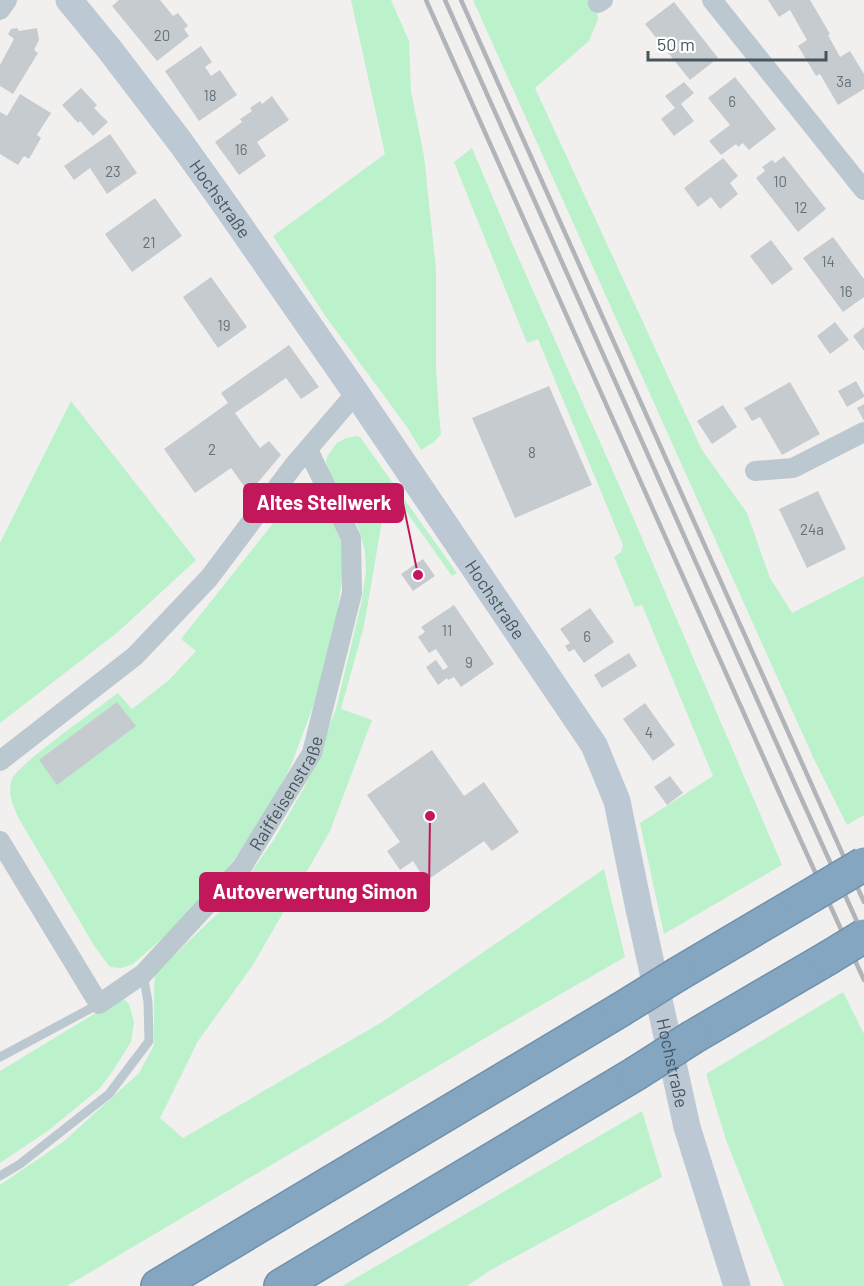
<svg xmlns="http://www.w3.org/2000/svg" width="864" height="1286" font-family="Barlow,sans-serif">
  <rect width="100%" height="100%" fill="#f2efef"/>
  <path fill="#bbf2cc" d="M351,0h40l18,41 2,50 13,65 12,113v99l3,46 2,20 -7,8 -13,8 -14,-23 -81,-110 -53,-81 112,-82z
    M473,0h122l3,19 -9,22 -54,47 167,362 45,63 23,65 22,35 72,-37v239l-17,10 -34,-68z
    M472,148l43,102 112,253 155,362 -118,69 -24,-111 73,-47 -71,-171 -7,2 -21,-50 7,-5 2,-7 -85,-206 -11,4 -73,-181z
    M71,401l125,159 -78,72 -118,91v-180z
    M357,436l3,1 97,136 -5,3 -64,-90 -24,140 -23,83 31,11 -42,111 -77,134 -55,76 -38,77 23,20 199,-116 222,-153 21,88 -111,64 -447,265h-67v-101l63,-43 76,-69 15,-28v-55l1,-17 77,-73 43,-62 30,-52 31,-77 25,-105 5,-33 -1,-19 -6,-23 -31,-57 -2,-11 2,-6 9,-12 9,-5z
    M306,504l16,7 10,11 9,19 3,24 -7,49 -20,82 -27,72 -34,62 -42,57 -49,49 -32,28 -11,4 -12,-1 -15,-20 -76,-128c-6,-14 -12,-25 -7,-40 5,-14 89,-73 106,-86l14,16 37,-29 27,-29 -15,-12 93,-117 15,-17z
    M843,992l21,42v252h-80l-58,-146 -20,-66z
    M122,997l7,7 5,18 -3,20 -21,33 -11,14 -50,41 -49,33v-92z
    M642,1111l20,66 -173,94 -22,15h-125z"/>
  <path fill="#c6cbcf" d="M119,0h41l13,16 5,-3 10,13 -4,3 5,7 -32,25 -45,-55z
    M768,0h42l20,34 -2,1 12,22 10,-6 14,23v15l-26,16 -18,-31 -4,2 -18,-30 9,-6 -17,-30 -11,7z
    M674,2l44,56 -28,22 -45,-56z
    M17,28l2,3 18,-3 2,12 -5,10 4,3 -25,41 -13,-8v-21l14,-26 -6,-5 3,-5z
    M201,46l11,16 -7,5 6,9 9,-6 17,25 -38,26 -34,-50z
    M735,77l41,52 -27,21 -6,-7 -5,4 -2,-3 -15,11 -12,-14 21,-16 -22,-27z
    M684,82l10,11 -13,11 13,17 -20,15 -13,-17 14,-11 -10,-12z
    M81,88l16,17 -3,3 14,14 -15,14 -13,-15 -2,2 -16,-18z
    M20,94l31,19 -14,22 4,3 -12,21 -5,-3 -6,9 -18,-11v-42l7,4z
    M272,96l17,24 -32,22 9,14 -27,19 -24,-33 27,-20 -2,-3 12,-8 -2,-3 10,-7 2,3z
    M110,134l27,39 -30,21 -17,-26 -16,12 -10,-14z
    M784,156l42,53 -28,23 -42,-54 9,-7 -3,-4 10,-7 3,3z
    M723,158l15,18 -8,7 8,11 -18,15 -9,-12 -13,10 -14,-19z
    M155,198l27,38 -50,36 -27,-38z
    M833,237l31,42v18l-21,15 -40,-54z
    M771,240l22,29 -21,16 -22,-29z
    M211,277l36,50 -29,21 -35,-51z
    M835,322l14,18 -19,14 -13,-18z
    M864,327v24l-11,-15z
    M289,345l30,42 -18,12 -15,-21 -51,35 25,35 9,-7 12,14 -32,38 -18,-25 -36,25 -31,-44 64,-46 -7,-10z
    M856,381l8,14v2l-17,10 -9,-16z
    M790,382l30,52 -38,21 -22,-38 -8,4 -8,-13z
    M549,386l43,99 -77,33 -43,-100z
    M864,404v17l-7,-13z
    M723,405l14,22 -25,17 -15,-23z
    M818,491l28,58 -39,19 -28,-59z
    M423,559l12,17 -22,15 -12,-17z
    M454,605l40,59 -33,23 -7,-10 -6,3 -1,-2 -9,7 -12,-18 10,-7 7,10 5,-3 -12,-18 -7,4 -11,-16 7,-5 -4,-5z
    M590,608l24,34 -30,21 -10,-14 -5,3 -4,-6 5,-3 -10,-14z
    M629,653l8,13 -35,22 -8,-13z
    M117,702l19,24 -79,59 -18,-25z
    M645,703l30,42 -22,16 -30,-42z
    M432,750l32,46 20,-14 35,50 -27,19 -8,-10 -58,40 -13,-20 -13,9 -13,-19 13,-9 -33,-47z
    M670,776l13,17 -16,12 -13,-18z"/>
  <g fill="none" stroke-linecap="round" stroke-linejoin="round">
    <defs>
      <path id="highway" d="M678,974l122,-72
        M693,1037l135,-79
        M158,1286l462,-276
        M281,1286l354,-212"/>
    </defs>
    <use href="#highway" stroke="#6f91ad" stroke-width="36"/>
    <path stroke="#bcc8cf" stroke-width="9" d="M0,1057l99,-53
      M0,1176l20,-12 89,-70 40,-53 -1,-39 -5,-28"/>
    <g stroke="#bcc8cf" stroke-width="20">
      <path d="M712,0l152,190"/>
      <path d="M598,3l5,-3"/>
      <path d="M0,10l7,-10"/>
      <path d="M755,471l38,-3 71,-36"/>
      <path d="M0,761l135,-105 74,-78 85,-113 62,-72"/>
      <path id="s1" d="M0,841l99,163 44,-30 99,-107 70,-114 40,-160 -1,-55 -43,-88"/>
    </g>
    <path stroke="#bcc9d4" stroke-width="27" id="s2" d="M69,0l41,50 71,93 45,63 130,187 238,352 23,56 22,108 48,218 50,159"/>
    <use href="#highway" stroke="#84a6c1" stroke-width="33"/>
    <path stroke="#b1b5ba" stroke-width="4.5" d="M426,0l360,808 78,172
      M445,0l352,789 67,148
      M461,0l403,902"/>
    <defs>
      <path id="highway-bridge" d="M800,902l64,-38
        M828,958l36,-22
        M620,1010l58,-36
        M635,1074l58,-37"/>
    </defs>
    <use href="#highway-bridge" stroke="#6f91ad" stroke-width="36" stroke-linecap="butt"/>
    <use href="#highway-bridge" stroke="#84a6c1" stroke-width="33"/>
  </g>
  <g text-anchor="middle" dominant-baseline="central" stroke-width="6" stroke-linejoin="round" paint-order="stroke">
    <g font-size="15" fill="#66727a">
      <text x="162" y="35">20</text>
      <text x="844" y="81">3a</text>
      <text x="210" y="95">18</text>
      <text x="732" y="101">6</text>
      <text x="241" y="149">16</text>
      <text x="113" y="171">23</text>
      <text x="780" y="181">10</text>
      <text x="801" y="207">12</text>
      <text x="149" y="242">21</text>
      <text x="828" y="261">14</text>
      <text x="846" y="291">16</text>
      <text x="224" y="325">19</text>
      <text x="212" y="449">2</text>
      <text x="532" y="452">8</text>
      <text x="812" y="529">24a</text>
      <text x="447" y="630">11</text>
      <text x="587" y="636">6</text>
      <text x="469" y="662">9</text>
      <text x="649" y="732">4</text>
    </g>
    <g font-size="18" fill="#46555e" stroke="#fff">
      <text stroke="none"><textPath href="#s2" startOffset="250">Hochstraße</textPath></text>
      <text stroke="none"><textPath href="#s2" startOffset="736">Hochstraße</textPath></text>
      <text stroke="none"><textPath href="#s1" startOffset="476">Raiffeisenstraße</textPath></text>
      <text stroke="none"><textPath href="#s2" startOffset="1240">Hochstraße</textPath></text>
    </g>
  </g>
  <path fill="none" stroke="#c2185b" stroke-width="2" d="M418 575L403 503M430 816L429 892"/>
  <g fill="#c2185b" stroke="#fff" stroke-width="2">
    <circle cx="418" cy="575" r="6"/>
    <circle cx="430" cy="816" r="6"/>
  </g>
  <g fill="#c2185b" stroke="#c2185b" stroke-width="2">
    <rect x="244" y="484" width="159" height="38" rx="6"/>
    <rect x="200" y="873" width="229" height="38" rx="6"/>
  </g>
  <g font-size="20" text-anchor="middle" font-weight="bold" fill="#fff">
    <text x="324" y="510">Altes Stellwerk</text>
    <text x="315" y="899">Autoverwertung Simon</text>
  </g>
  <path d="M648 51v9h178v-9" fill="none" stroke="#46555e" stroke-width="3"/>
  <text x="657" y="51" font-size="18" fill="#46555e" stroke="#ffffff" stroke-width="4.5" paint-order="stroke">50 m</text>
</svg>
